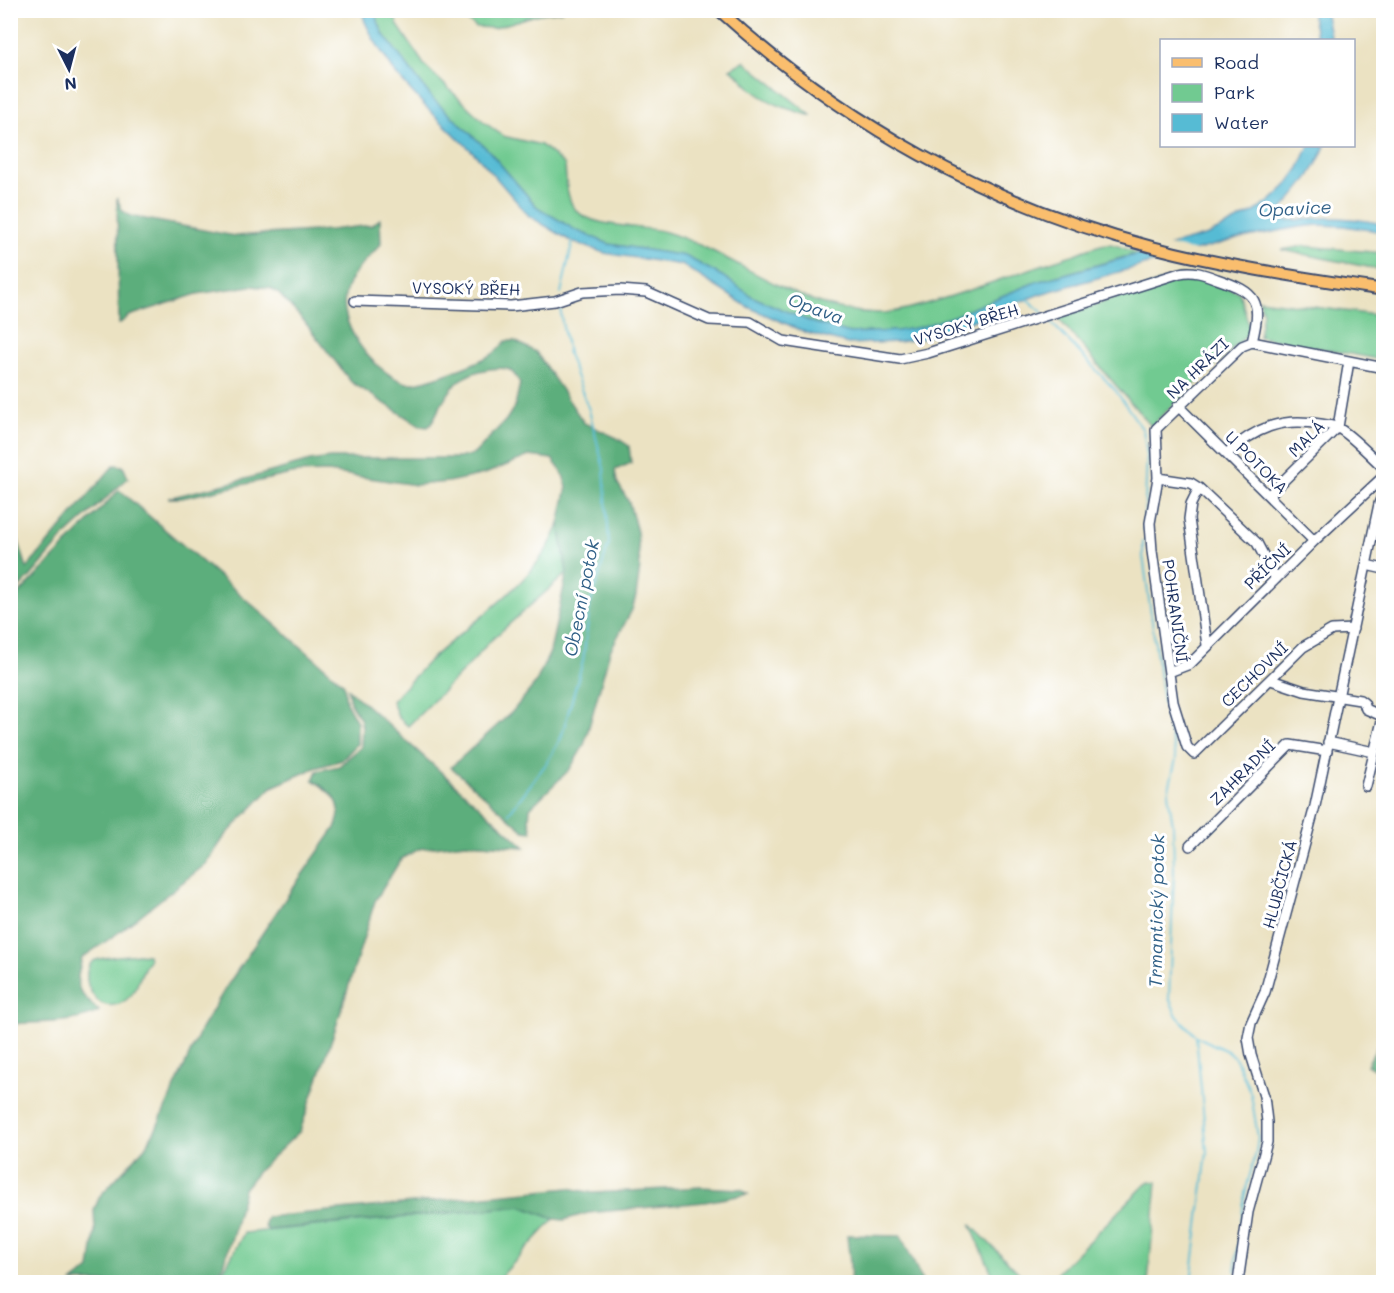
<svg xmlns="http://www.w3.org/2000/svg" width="1394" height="1293" font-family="Mali,sans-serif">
  <rect width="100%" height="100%" fill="#fff"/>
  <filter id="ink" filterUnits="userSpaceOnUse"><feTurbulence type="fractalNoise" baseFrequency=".0167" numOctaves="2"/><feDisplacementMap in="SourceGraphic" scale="12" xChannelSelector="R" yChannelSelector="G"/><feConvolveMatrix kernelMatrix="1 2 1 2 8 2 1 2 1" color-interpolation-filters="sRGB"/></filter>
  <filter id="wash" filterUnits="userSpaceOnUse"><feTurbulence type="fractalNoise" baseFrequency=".008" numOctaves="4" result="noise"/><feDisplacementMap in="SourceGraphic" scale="24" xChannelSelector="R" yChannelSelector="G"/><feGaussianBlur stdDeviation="1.35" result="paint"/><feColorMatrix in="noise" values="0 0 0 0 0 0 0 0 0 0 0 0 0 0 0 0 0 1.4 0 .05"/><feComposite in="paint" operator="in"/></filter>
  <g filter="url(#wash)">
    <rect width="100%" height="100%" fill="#ebe2c2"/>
    <path fill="#71ca91" stroke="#467c78" stroke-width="1.5" d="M374,11h20l3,13 28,42 59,56 19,14 38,9 24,20c1,13 1,33 10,44 17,20 67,16 91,23 74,23 134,83 216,81 17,0 36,-7 53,-12 45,-13 89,-31 134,-45 10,-3 29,-12 39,-12 9,0 22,7 31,9l-103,29 -82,34 -33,11 -23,4 -48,2 -39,-11 -58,-25 -31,-21 -37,-20 -76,-12 -34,-14 -38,-23 -49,-57 -56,-52 -49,-64z
      M453,11h110l-24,3 -45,14 -18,-1z
      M744,61l68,55c-21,-6 -40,-11 -58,-25 -9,-7 -12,-15 -24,-22z
      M1304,246l79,7v17l-101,-20z
      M1181,275l16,2 42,15 11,37 -3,6 -96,91 -93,-108z
      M1259,300l124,16v44l-124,-23 4,-25z
      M559,524l8,49 -79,70 -14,17 -66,66 -10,-9 -6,-16c13,-14 25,-28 38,-41 43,-40 109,-79 129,-136z
      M138,954l10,1 1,5c-10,12 -10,31 -23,40 -30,21 -49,-24 -34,-38 8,-6 35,-6 46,-8z
      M1149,1181l8,1 -9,100h-100z
      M521,1206l33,13 -58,63h-285l14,-14 19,-35z
      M970,1224l58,58h-32z"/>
    <path fill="#5cae7b" stroke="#3c6e6c" stroke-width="1.5" d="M117,198l5,12 8,6 105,20 95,-6 42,-5 8,-6 1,25c-14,16 -33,31 -36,52 -6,33 32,79 62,87 12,3 70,-20 82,-27 7,-3 12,-10 17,-15h9l21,11 48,71 33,15 12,8 2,17 -16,7 2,12 12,20 8,30 3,35 -4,29 -4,14 -22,41 -26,94 -14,24 -40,39 -1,11 3,13 -8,-1 -73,-64 61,-55 23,-28 15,-32 17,-80 -8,-48 8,-37 -5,-15 -10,-13 -23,-3 -44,18 -37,8 -32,3 -88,-13 -32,1 -114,25h-14l70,-17 72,-20 20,-3h129l15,-4 32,-34 9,-14 5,-23c-9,-16 -13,-16 -30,-14 -35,4 -44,27 -59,55l-3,3 -8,-1 -69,-44 -47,-61 -25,-27 -9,-6 -19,-2 -54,8 -68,22 -10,8z
      M114,465l9,1 5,12 -63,58 -34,40 -20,20v-78l16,50z
      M119,490l225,194 2,18 11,20v22l-15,16 -27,8 -43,19 -47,49 -19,28 -88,69 -36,25c-8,31 -6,32 17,53 -19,13 -65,11 -88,13v-422z
      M348,689l177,158 -60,-4 -46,6 -18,10 -26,42 -39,126 -36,104 -41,39 -15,19 -11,45 -11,34 -15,14h-134l17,-13 5,-37 -1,-22 6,-14 45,-49 11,-18 45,-100 26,-43 63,-94 45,-64c11,-25 -2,-35 -22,-48l4,-9 22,-5 22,-19 1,-21 -2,-8 -10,-15z
      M1383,1036v39l-16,-10z
      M701,1187l40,2 7,5 -43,8 -117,11 -24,7 -10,-1 -33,-13 -253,24 -3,-3v-6l2,-4 302,-29 24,5z
      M847,1235l54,1 22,46h-73c2,-16 -2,-31 -3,-47z"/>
    <path fill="#56bbd4" stroke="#387599" stroke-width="1.5" d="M362,11h12l9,23 49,64 56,52 49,57 38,23 34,14 76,12 37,20 31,21 58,25 39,11 47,-2 24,-4 33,-11 82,-34 172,-47 46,-23 16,-11 16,-15 13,-18 10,-22h16c-11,29 -31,51 -52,73 16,4 32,-1 48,-1 21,-1 42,2 62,6v8l-40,-6 -25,-1 -19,2 -62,12 -197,55 -83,33 -33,11 -25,4 -51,2 -41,-11 -59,-26 -66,-42 -78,-12 -35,-13 -40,-24 -50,-58 -55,-53 -28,-31 -22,-34 -9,-18z
      M1311,11h14l6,29h-14z"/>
    <path fill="#ebe2c2" d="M1163,244l37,8 -32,9 -36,-9z"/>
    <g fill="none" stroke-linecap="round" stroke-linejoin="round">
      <path stroke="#56bbd4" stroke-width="2" d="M561,293l12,-53
        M1026,298l16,14
        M1048,319l68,72 27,39 4,24 -3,76
        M1143,542v14l20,145 13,58 -8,34 5,32 1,44 -5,129 8,18 19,20 35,17 5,6 15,35 7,43 -2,16 -11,40 -10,78
        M509,813l37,-49 15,-26 22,-77 7,-56 19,-62 -5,-74 -15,-59 -21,-56 -7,-38v-13
        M1191,1282l16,-130 -11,-116"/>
    </g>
  </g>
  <g filter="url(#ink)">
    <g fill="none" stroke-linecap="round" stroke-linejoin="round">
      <defs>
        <path id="minor" d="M355,301l156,5 44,-5 27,-9 38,-2 26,2 63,28 41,2 33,19 117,18 28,-6 252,-80c13,-3 24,1 37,6 41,14 45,22 35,63
          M1178,406l136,135
          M1227,453c29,-25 54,-36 93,-29 6,1 14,1 18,4 11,5 35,30 46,40
          M1158,478l33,5 8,5 58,55 19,36
          M1199,488l-8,16 -2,15 18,126
          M1269,495l69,-68 11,-66
          M1366,565l18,4
          M1353,629l-21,1 -29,17 -109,107 -7,-7 -14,-45 -21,-151 -2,-28 8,-45 -2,-49 86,-83 10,-4 132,26
          M1169,672l21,-8 124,-123 70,-65
          M1271,680l33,11 56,9 4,3 2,6 18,8
          M1328,742l46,10
          M1366,786l17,-69
          M1190,846l100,-101 37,6
          M1238,1282l10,-70 19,-70v-20l-3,-26 -13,-41 -3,-17 3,-15 14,-31 50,-186 64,-302 5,-13"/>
        <path id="major" d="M719,10c124,113 270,195 433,237 76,20 154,31 232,43"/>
      </defs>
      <use href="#minor" stroke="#3a4a6d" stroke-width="12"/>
      <use href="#major" stroke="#3a4a6d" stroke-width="14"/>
      <use href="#minor" stroke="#fff" stroke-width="9"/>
      <use href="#major" stroke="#fabe6e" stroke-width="10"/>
    </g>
  </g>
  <g text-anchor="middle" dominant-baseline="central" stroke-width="6" stroke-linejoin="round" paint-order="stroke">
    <g font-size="16" fill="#1b2f5e" stroke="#fff">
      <text transform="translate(466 288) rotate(1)">VYSOKÝ BŘEH</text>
      <text transform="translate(966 324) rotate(-17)">VYSOKÝ BŘEH</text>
      <text transform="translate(1197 368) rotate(-44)">NA HRÁZI</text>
      <text transform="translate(1306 438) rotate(-45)">MALÁ</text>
      <text transform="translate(1257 462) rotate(45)">U POTOKA</text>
      <text transform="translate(1267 566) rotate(-44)">PŘÍČNÍ</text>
      <text transform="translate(1176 611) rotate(82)">POHRANIČNÍ</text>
      <text transform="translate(1254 674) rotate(-44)">CECHOVNÍ</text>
      <text transform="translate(1242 772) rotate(-45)">ZAHRADNÍ</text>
      <text transform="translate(1279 884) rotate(-75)">HLUBČICKÁ</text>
    </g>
    <g font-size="18" font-style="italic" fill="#306087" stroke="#fff">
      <text transform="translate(1295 208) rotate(-3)">Opavice</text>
      <text transform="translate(816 308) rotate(20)">Opava</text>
      <text transform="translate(581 598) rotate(-79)">Obecní potok</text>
      <text transform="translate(1156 911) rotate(-89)">Trmantický potok</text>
    </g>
  </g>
  <rect width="1394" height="1293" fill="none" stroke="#fff" stroke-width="36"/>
  <rect x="1160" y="39" width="195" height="108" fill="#ffffff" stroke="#a4acbf" stroke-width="1.5"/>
  <rect x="1172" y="58" width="30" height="9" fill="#fabe6e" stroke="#a4acbf" stroke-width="1.5"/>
  <text x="1214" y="69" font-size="18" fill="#1b2f5e">Road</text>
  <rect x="1172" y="84" width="30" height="18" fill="#71ca91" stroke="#a4acbf" stroke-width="1.5"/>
  <text x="1214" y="99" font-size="18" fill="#1b2f5e">Park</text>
  <rect x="1172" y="114" width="30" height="18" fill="#56bbd4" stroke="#a4acbf" stroke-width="1.5"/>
  <text x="1214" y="129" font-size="18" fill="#1b2f5e">Water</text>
  <g transform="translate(69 69) rotate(174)" stroke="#ffffff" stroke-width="4.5" paint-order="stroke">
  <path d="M0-4.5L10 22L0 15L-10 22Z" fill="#1b2f5e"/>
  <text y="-9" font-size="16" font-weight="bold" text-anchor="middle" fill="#1b2f5e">N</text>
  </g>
</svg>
